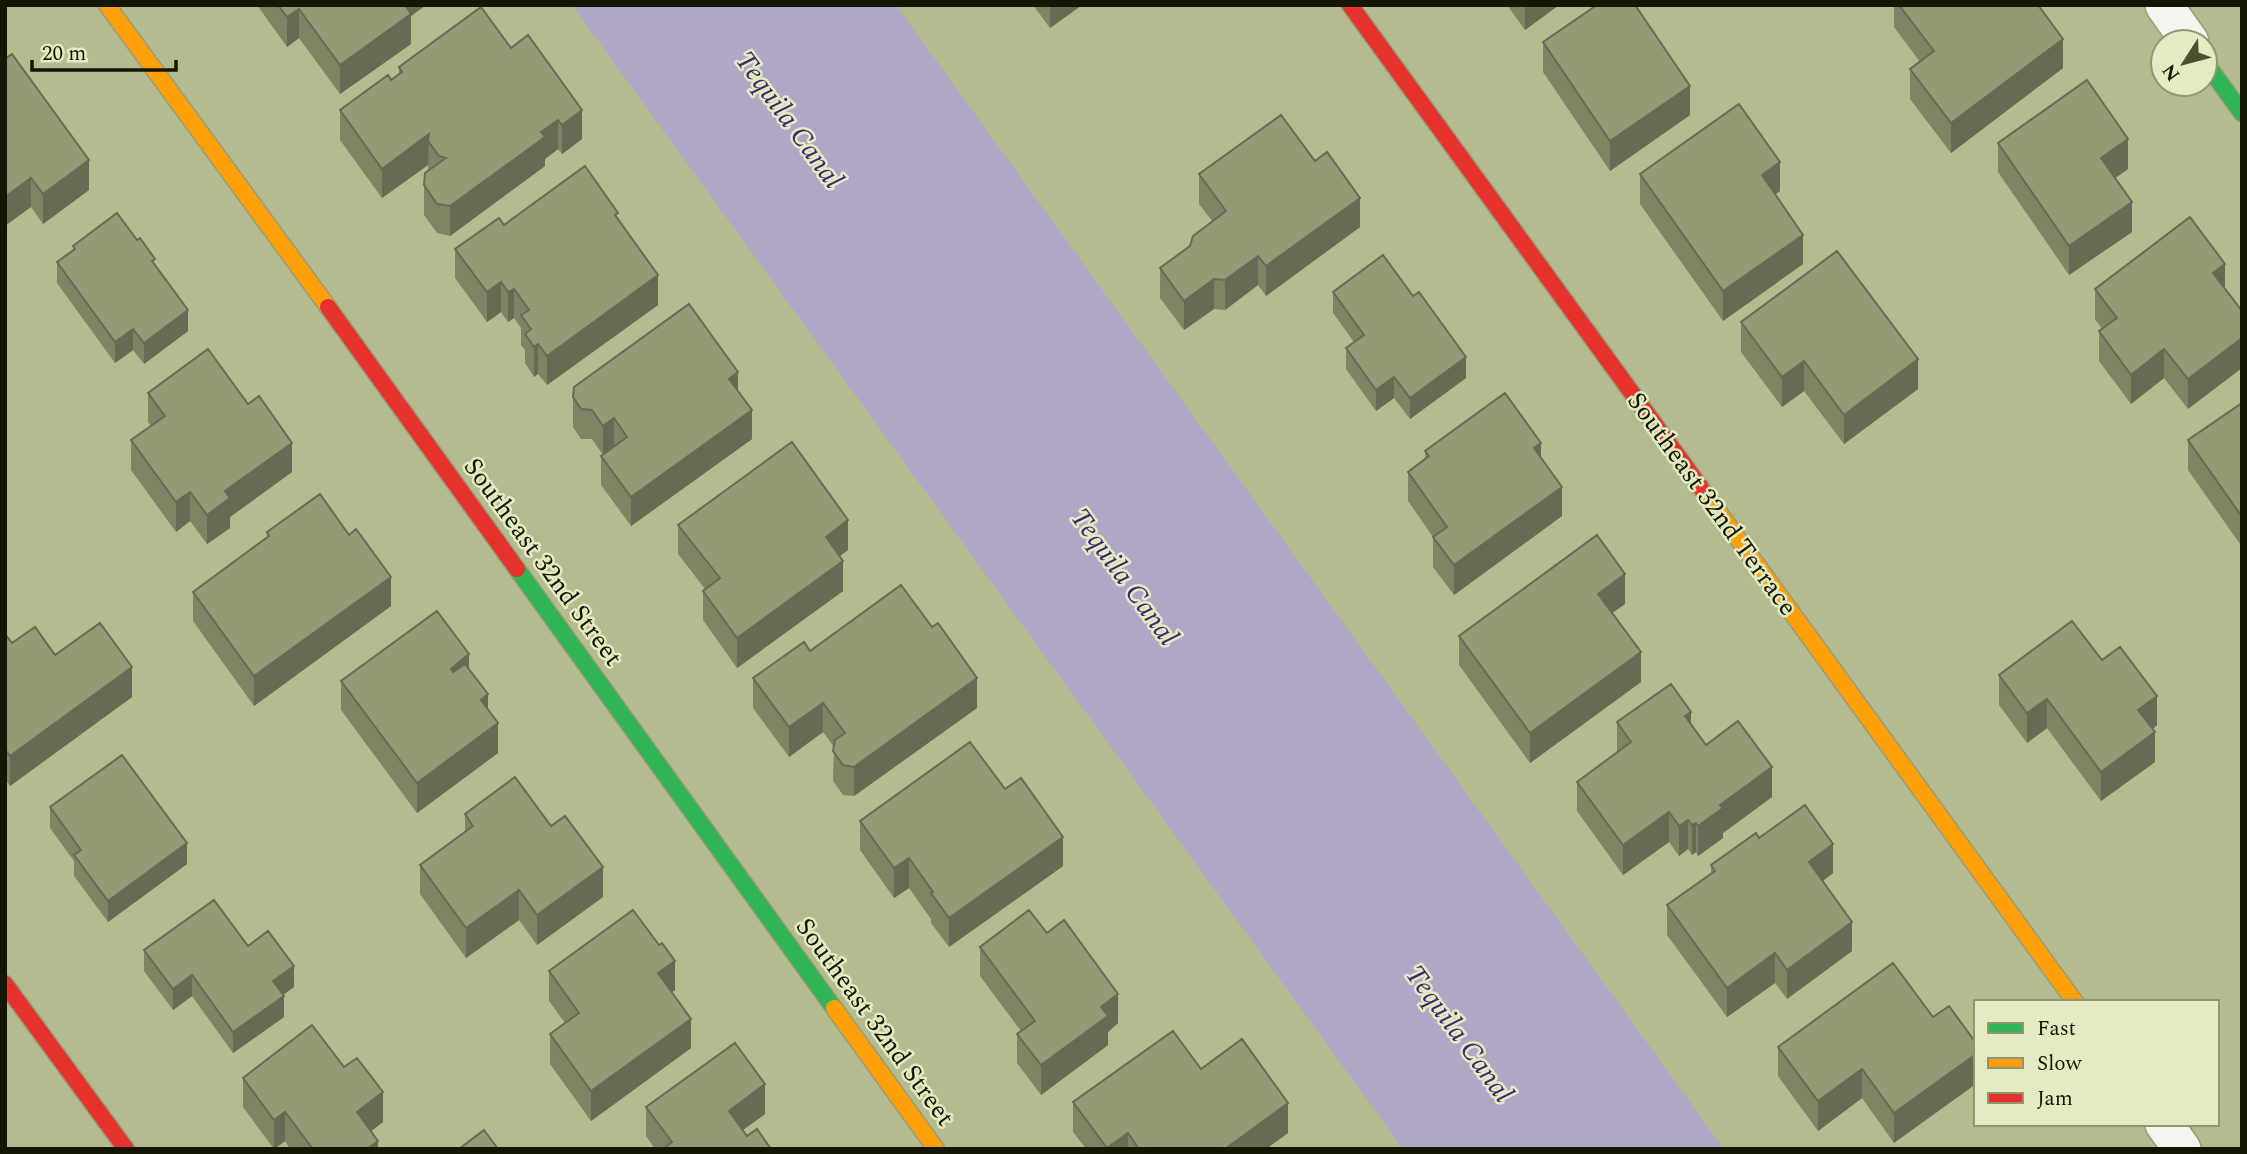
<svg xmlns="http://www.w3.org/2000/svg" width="2247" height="1154" font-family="Spectral,serif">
  <rect width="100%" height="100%" fill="#b4bb8e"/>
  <path fill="#b0a7c6" d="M572,5h324l828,1144h-321z"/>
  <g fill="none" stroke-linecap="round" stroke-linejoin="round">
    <defs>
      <path id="street" d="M2164,5l26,37
        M2164,1124l18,25"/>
      <path id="fast" d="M2205,62l37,51
        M517,569l317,439"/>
      <path id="slow" d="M107,5l221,302
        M1701,488l374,514
        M834,1008l102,141"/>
      <path id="jam" d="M1350,5l351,483
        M328,307l189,262
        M5,984l121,165"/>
    </defs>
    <use href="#street" stroke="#969b78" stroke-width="40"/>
    <use href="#fast" stroke="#969b78" stroke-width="19"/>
    <use href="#slow" stroke="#969b78" stroke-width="19"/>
    <use href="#jam" stroke="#969b78" stroke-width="19"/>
    <use href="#street" stroke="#f4f5ee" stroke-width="37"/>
    <use href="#fast" stroke="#30b455" stroke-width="16"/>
    <use href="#slow" stroke="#ff9f0a" stroke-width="16"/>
    <use href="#jam" stroke="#e5322d" stroke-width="16"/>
  </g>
  <path fill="#7f8465" d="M257,5h169l-15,11v28l-71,50 -41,-56 -12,9z
    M1033,5h49l-32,23z
    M1507,5h52l-34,25z
    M1894,5h144l25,63 -112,85 -41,-54v-30l10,-7 -26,-35z
    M1543,42l147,73 -80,56 -67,-99z
    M511,48l71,91 -20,15 -4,-5 -13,10v7l-95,70 -13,-3 -13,-18v-30l4,-15v-5l-46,33 -42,-58v-30l59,-36v-7z
    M12,54l77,136 -46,34 -12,-17z
    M1998,143l130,26 -13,9 17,54 -63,43 -71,-103z
    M1199,174l161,53 -94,69 -8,-11 -33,25 -11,-1 -30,21 -24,-32v-30l30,-22 22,-25 -13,-17z
    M1640,174l140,17 -5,3 28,70 -80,57 -83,-117z
    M2190,217l-2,192 -24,-31 -33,26 -32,-43v-30l3,-2 -7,-10v-30z
    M618,220l40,85 -111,80 -9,-11 -4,3 -9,-14v-13l-4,-5v-17l-7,-10 -6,4 -7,-10 -14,10 -32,-44v-29l49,-24z
    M73,246l82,20 33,65 -44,33 -11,-14 -18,13 -58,-80v-21l16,-11z
    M1333,292l133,86 -56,41 -16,-21 -18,13 -30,-42v-21l8,-6 -21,-29z
    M1741,322l177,67 -74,55 -40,-53 -22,16 -41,-55z
    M738,391l14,48 -121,87 -30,-41v-29l2,-1 -11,-16h-11l-8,-12v-30z
    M148,393l144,79 -62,45v11l-23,16 -17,-23 -14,11 -45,-62v-30l20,-14 -3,-4z
    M2242,403l-2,141 -52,-74v-30z
    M1425,451l116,7 21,58 -108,79 -21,-28v-30l-25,-36v-29l17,-13z
    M678,525l170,25 -8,6 3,35 -106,77 -34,-48v-29l2,-2 -27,-35z
    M267,532l124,74 -137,100 -61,-85v-29l74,-54z
    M1625,604l-13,9 29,69 -111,81 -71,-98v-29z
    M5,634l7,9 43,12 77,42 -122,89 -5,-7z
    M810,651l167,57 -123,88 -11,-1 -10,-14 1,-34 -11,-15 -34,25 -36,-49v-30z
    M469,669l19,40 10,44 -81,60 -76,-103v-29z
    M1999,675l158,50 -4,4 2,33 -54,39 -54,-73 -20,15 -28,-38z
    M1617,722l74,2 15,21 66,52 -49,36v5l-25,18 -2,-4 -4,3 -4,-6 -9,7 -10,-14 -46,33 -46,-64v-29l40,-30z
    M1005,789l58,77 -114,81 -18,-24v-4l-22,-31 -15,10 -34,-48v-29z
    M50,807l137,57 -79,58 -34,-46v-15l-24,-33z
    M465,814l138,83 -66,48 -18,-25 -53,38 -46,-64v-29l45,-33z
    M1711,865l122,8 -10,8 29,70 -65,48 -12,-16 -48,34 -60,-82v-30l44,-32z
    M248,946l46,41 -11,8 1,22 -51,36 -41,-57 -19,14 -29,-39v-21z
    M980,947l138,76 -10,9v13l-67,50 -24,-32v-29l4,-3 -41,-55z
    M549,971l126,19 -3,2 19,56 -100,73 -41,-57v-30l15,-11 -16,-22z
    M1933,1017l-39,126 -32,-45 -44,33 -40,-55v-29z
    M1201,1069l87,64 -22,16h-180l-13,-17v-30z
    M243,1078l140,44 -12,9 7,18h-88l-5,-8 -11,8 -31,-42z
    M646,1107l119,7 -22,16 4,6 24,13h-116l-9,-13z"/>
  <path fill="#686b53" d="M398,5h28l-15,11v28l-71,50v-29z
    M1050,5h32l-32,23z
    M1525,5h34l-34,25z
    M299,9v29l-12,9v-30z
    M2063,39v29l-112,85v-30z
    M1690,86v29l-80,56v-30z
    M582,110v29l-20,15v-29z
    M558,120v29l-13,10v7l-95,70v-30l91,-74z
    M429,134l-1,31 -46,33v-29z
    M2128,139v30l-27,19v-30z
    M89,160v30l-46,34v-30z
    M1780,162v29l-18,13v-29z
    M31,178v29l-26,19v-29z
    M1360,198v29l-94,69v-30z
    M2132,202v30l-63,43v-29z
    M1803,235v29l-80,57v-30z
    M1258,256v29l-33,25v-30z
    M2225,264v30l-12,-21z
    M658,275v30l-111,80v-29z
    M1214,279v30l-30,21v-29z
    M501,282v30l-14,10v-30z
    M514,289v29l-6,4v-30z
    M188,310v21l-44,33v-21z
    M133,329v21l-18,13v-21z
    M2242,338v30l-54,41v-30z
    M538,344v30l-4,3v-30z
    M2164,349v29l-33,26v-29z
    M1466,357v21l-56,41v-21z
    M1918,359v30l-74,55v-29z
    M1804,361v30l-22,16v-30z
    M738,372v30l-9,-23z
    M1394,377v21l-18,13v-21z
    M752,410v29l-121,87v-29z
    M614,418v30l-11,7v-29z
    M292,443v29l-62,45v11l-23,16v-29l18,-24z
    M1541,443v29l-7,-24z
    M1562,487v29l-108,79v-30z
    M190,492v29l-14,11v-30z
    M2242,513v29l-2,2v-30z
    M848,520v30l-22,16v-29z
    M843,561v30l-106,77v-30z
    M1625,574v30l-27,19v-29z
    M391,577v29l-137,100v-30z
    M1641,652v30l-111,81v-30z
    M469,654v30l-18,14v-29z
    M132,667v30l-122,89v-30z
    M977,678v30l-123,88v-29z
    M488,694v30l-7,-24z
    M2157,696v29l-19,15v-30z
    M2047,699v29l-20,15v-30z
    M823,703v29l-34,25v-30z
    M1691,712v30l-6,-26z
    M498,723v30l-81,60v-30z
    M2155,732v30l-54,39v-29z
    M1772,767v30l-49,36v5l-25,18v-30l22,-21z
    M1669,812v30l-46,33v-30z
    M1688,820v29l-9,7v-30z
    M1696,823v29l-4,3v-30z
    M1063,837v29l-114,81v-29z
    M187,843v21l-79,58v-21z
    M1833,844v29l-24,18v-29z
    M909,858v30l-15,10v-30z
    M603,867v30l-66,48v-30z
    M519,890v30l-53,38v-30z
    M1852,922v29l-65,48v-29z
    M1775,953v30l-48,34v-29z
    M675,961v29l-17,13v-30z
    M294,966v21l-21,15v-21z
    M192,975v21l-19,14v-21z
    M1118,994v29l-10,9v13l-67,50v-30l60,-58z
    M284,996v21l-51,36v-21z
    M691,1019v29l-100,73v-30z
    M1976,1054v30l-82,59v-30z
    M1862,1069v29l-44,33v-30z
    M765,1084v30l-36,26v-29z
    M383,1092v30l-26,20v-30z
    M1288,1103v30l-22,16h-41z
    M285,1112v29l-11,8v-29z
    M1128,1133v16h-21v-1z
    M378,1141v8h-11z"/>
  <path fill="#949976" stroke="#686b53" stroke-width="2" d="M278,5h127l6,9 -71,51 -41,-56 -12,8z
    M1597,5h38l55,81 -80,55 -67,-99z
    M1899,5h139l25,34 -112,84 -41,-54 24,-18z
    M481,7l30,41 17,-13 54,75 -20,15 -4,-5 -17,12 4,5 -95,69 -13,-2 -13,-19 1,-12 21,-15 -7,-2 -11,-15 1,-7 -47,35 -42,-59 48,-35 3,5 11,-8 -3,-5z
    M12,54l77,106 -46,34 -12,-16 -26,19v-138z
    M2087,80l41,59 -27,19 31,44 -63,44 -71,-103z
    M1739,104l41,58 -18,13 41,60 -80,56 -83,-117z
    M1281,115l34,46 12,-9 33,46 -94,68 -8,-10 -33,24 -11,-1 -30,22 -24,-33 30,-22 3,-10 33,-25 -27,-37z
    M585,166l33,47 -3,2 43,60 -111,81 -9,-12 -4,3 -9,-13 6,-5 -10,-14 8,-5 -15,-21 -6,3 -7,-10 -14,10 -32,-43 44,-31 5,7z
    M117,213l20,27 3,-2 15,21 -3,2 36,49 -44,33 -11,-14 -18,13 -58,-80 18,-13 -2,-3z
    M2190,217l35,47 -12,9 29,38v27l-54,41 -24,-30 -33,26 -32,-44 18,-13 -22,-29z
    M1837,251l81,108 -74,56 -40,-54 -22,16 -41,-55z
    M1383,255l30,41 6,-4 47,65 -56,41 -16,-21 -18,13 -30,-42 18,-13 -31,-43z
    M689,304l49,68 -9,7 23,31 -121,87 -30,-41 26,-19 -13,-19 -11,8 -11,-16 -11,-1 -8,-12 1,-10z
    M208,349l40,55 11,-8 33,47 -67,48 5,7 -23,17 -17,-23 -14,10 -45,-62 34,-24 -17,-23z
    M1505,393l36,50 -7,5 28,39 -108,78 -21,-28 14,-10 -39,-55 21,-16 -4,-5z
    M2242,403v110l-2,1 -52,-74z
    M792,442l56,78 -22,17 17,24 -106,77 -34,-47 17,-13 -42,-53z
    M320,494l29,41 7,-6 35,48 -137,99 -61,-84 76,-56 -2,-4z
    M1597,535l28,39 -27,20 43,58 -111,81 -71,-97z
    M901,585l31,42 6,-4 39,55 -123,89 -11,-2 -10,-14 2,-11 10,-7 -22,-30 -34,24 -36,-49 51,-36 6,9z
    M437,611l32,43 -18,15 2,3 12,-8 23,30 -7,6 17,23 -81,60 -76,-102z
    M2072,621l30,39 18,-13 37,49 -19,14 17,22 -54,40 -54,-73 -20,14 -28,-38z
    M100,623l32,44 -122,89 -5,-6v-116l7,9 23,-16 20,28z
    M1671,684l20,28 -6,4 21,29 32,-24 34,46 -52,38 3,3 -25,18 -2,-3 -4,2 -4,-5 -9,6 -10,-14 -46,33 -46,-63 54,-40 -14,-20z
    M970,742l35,47 16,-11 42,59 -114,81 -18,-25 2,-1 -24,-34 -15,10 -34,-47z
    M122,755l65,88 -79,58 -34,-46 7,-5 -31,-43z
    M515,777l36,49 14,-10 38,51 -66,48 -18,-25 -53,38 -46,-63 53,-39 -8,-12z
    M1805,805l28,39 -24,18 43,60 -65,48 -12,-17 -48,35 -60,-83 48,-34 -4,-6 45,-32 3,5z
    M214,900l34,46 20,-15 26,35 -21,15 11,15 -51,36 -41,-57 -19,14 -29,-39z
    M633,910l26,35 3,-2 13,18 -17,12 33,46 -100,72 -41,-57 29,-21 -30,-42z
    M1029,910l18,23 17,-13 54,74 -17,13 7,9 -67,49 -24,-31 18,-13 -55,-74z
    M1893,963l40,54 16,-11 27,37v11l-82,59 -32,-44 -44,32 -40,-54z
    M312,1025l32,42 13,-9 26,34 -26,20 21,29 -11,8h-54l-28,-37 -11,8 -31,-42z
    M1173,1031l28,38 41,-30 46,64 -63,46h-86l-11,-16 -21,15 -34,-46z
    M735,1043l30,41 -36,27 18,25 10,-7 14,20h-108l9,-7 -26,-35z
    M484,1130l14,19h-39z"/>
  <g text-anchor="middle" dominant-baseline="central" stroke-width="5" stroke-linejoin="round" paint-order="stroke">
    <g font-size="26" fill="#131600" stroke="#e3ebc2">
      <text transform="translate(1712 504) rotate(54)">Southeast 32nd Terrace</text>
      <text transform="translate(543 562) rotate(54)">Southeast 32nd Street</text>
      <text transform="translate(875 1022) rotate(54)">Southeast 32nd Street</text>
    </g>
    <g font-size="28" font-style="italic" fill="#41266f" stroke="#e3ebc2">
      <text transform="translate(789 120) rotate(54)">Tequila Canal</text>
      <text transform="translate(1124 577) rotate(54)">Tequila Canal</text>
      <text transform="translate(1459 1034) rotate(54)">Tequila Canal</text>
    </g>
  </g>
  <rect width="2247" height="1154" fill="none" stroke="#131600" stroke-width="14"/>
  <rect x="1974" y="1000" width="245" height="126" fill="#e3ebc2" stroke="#909674" stroke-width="2"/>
  <rect x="1988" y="1023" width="35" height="10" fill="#30b455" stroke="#909674" stroke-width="2"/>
  <text x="2037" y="1035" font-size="21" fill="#131600">Fast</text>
  <rect x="1988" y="1058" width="35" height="10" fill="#ff9f0a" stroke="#909674" stroke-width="2"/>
  <text x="2037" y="1070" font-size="21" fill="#131600">Slow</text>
  <rect x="1988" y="1093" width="35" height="10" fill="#e5322d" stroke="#909674" stroke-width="2"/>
  <text x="2037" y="1105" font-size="21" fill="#131600">Jam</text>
  <g transform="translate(2184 63) rotate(234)"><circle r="33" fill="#e3ebc2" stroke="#909674" stroke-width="2"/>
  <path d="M0-5L12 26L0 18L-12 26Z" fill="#4b5032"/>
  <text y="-10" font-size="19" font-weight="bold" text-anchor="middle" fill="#131600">N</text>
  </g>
  <path d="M32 60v10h144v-10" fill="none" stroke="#131600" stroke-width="3.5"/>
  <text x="42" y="60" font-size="21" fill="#131600" stroke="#e3ebc2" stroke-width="5" paint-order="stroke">20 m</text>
</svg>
